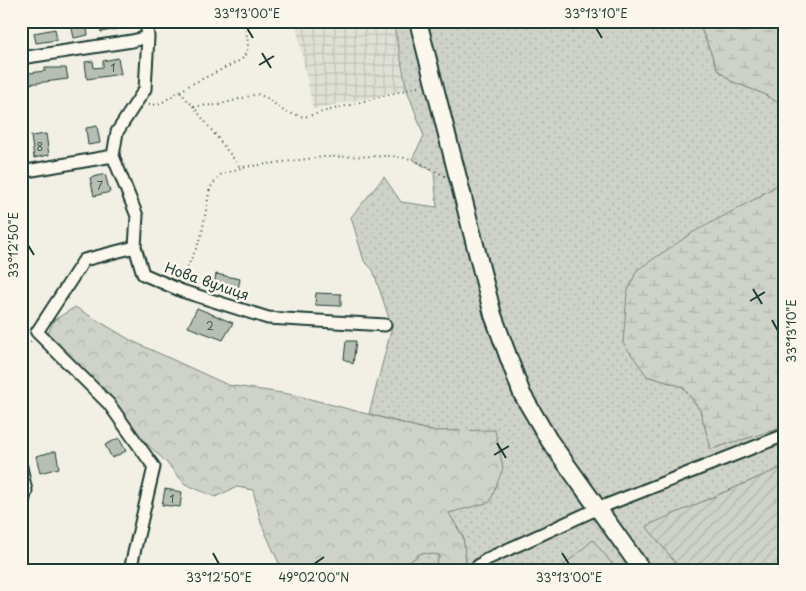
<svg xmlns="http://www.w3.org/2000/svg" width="806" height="591" font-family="'Playpen Sans',sans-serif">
  <defs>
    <pattern id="industrial-grid" width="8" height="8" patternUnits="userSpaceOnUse" patternTransform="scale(1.25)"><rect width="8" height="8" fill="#e0e1d6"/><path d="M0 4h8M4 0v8" fill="none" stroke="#c0c2b8"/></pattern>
    <pattern id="grass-dots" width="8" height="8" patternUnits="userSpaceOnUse" patternTransform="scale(1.25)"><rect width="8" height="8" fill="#cfd2c8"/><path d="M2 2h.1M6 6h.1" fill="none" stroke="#b1b5ac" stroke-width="1.8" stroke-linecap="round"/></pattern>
    <pattern id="forest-crowns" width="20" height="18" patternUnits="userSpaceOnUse" patternTransform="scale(1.25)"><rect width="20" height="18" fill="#cfd2c8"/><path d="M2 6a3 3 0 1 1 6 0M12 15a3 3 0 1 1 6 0" fill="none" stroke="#b1b5ac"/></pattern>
    <pattern id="wetland-marsh" width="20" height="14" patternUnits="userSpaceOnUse" patternTransform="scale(1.25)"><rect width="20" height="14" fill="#cfd2c8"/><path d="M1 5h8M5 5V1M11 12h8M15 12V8" fill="none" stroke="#b1b5ac"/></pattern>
    <pattern id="garden-furrows" width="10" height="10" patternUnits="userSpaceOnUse" patternTransform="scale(1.25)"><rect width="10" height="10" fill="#cfd2c8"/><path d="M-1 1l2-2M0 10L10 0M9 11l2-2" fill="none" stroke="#b1b5ac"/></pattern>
  </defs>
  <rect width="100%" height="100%" fill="#f2f0e5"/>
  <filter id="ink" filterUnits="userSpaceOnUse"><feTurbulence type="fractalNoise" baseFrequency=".02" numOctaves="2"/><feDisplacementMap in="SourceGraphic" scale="10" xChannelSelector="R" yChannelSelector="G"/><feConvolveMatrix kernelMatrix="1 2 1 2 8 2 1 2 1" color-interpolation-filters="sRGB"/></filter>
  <g filter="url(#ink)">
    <path fill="url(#industrial-grid)" d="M295,21h98l14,69 -94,19z"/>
    <path fill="url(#grass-dots)" stroke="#77887e" d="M393,21h305l20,49 13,11 33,13 21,13v73l-30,19 -108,177 36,11 17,23 11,39 74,-22v39l-138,60 34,44h-64l-24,-29 -35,29h-105l13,-8 -3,-25 -15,-24 47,-82h-63l-63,-17 23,-87 -19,-57 -9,-9 -13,-44 33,-40 17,25 36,5 -3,-35 -22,-13 12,-23 -17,-46z
      M421,553l19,2 -7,15h-34z"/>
    <path fill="url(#forest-crowns)" stroke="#77887e" d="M75,307l57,34 96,44 67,10 137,36 63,-1 8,38 -13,34 -41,11 14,24 3,25 -13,8h-20l7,-15 -19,-2 -22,17h-117l-21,-47 -8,-33 -16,-3 -22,10 -30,-13 -19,-22 -123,-117 11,-25z
      M593,540l24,30h-59z"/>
    <path fill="url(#wetland-marsh)" stroke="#77887e" d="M698,21h87v86l-21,-13 -33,-13 -13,-11z
      M785,180v247l-74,22 -11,-39 -17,-23 -36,-11 -24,-33 4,-50 10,-23 55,-37 63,-34z"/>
    <path fill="url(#garden-furrows)" stroke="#77887e" d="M785,466v104h-104l-35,-44z"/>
    <path fill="#b7beb3" stroke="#1f3d34" d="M100,21h16l1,8 -16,3z
      M86,22l2,13 -14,3 -3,-14z
      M55,29l2,11 -21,3 -2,-10z
      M118,58l3,16 -34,5 -2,-17 8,-1 1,7 9,-1v-6z
      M45,68h21l2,11 -47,6v-11l24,-3z
      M97,126l3,17 -12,2 -2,-17z
      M46,134l3,21 -15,3 -3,-22z
      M105,174l5,18 -16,4 -4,-18z
      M216,274l24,5 -2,11 -24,-5z
      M316,293l25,1v12l-26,-1z
      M197,308l36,15 -10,17 -35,-13z
      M346,341h10l-3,23 -9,-5z
      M119,438l7,13 -14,7 -7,-13z
      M56,451l3,17 -19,5 -4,-17z
      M165,489l17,3 -2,15 -18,-2z"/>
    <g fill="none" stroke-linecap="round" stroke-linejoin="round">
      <defs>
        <path id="street" d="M21,58l111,-17 16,-4
          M113,156l24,60 -2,31 8,27 39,17 86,27 117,7
          M21,172l92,-16 4,-24 28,-43 3,-52 -2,-16
          M21,467l5,24 -5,18
          M130,570l24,-103 -45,-63 -72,-72 47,-72 51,-13
          M473,570l14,-11 112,-51 186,-73"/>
        <path id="secondary" d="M418,21l75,294 29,79 27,46 93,130"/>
      </defs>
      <use href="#street" stroke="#1f3d34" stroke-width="15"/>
      <use href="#secondary" stroke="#1f3d34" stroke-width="20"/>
      <path stroke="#1f3d34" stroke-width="2" stroke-dasharray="1 4" stroke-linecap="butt" d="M180,92l13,14 25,-1 39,-11 10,4 18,14 19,5 117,-31
        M149,104l9,1 32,-20 51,-25c12,-12 5,-24 3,-39
        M193,106l47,61
        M178,279l8,-9 15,-32 9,-50 10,-13 24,-8 79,-10 69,-1 20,3 33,17
        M21,346l11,-5"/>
      <use href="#street" stroke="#fbf7ec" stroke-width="11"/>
      <use href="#secondary" stroke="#fbf7ec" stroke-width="16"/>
    </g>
  </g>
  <path fill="none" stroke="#1f3d34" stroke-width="2" d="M247,28l6,10M596,28l6,10M262,53l9,15M259,65l15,-9M28,245l6,10M753,289l9,15M750,301l15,-9M772,320l6,11M497,443l9,15M494,455l15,-9M213,553l6,11M562,553l7,11M314,564l10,-7"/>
  <g text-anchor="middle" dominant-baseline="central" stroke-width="5" stroke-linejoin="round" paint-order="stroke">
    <g font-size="11" fill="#455d54">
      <text x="113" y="67">1</text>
      <text x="40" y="146">8</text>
      <text x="100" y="185">7</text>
      <text x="210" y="325">2</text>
      <text x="172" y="498">1</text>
    </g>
    <g font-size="14" fill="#1f3d34" stroke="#fbf7ec">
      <text transform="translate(207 281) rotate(19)">Нова вулиця</text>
    </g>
  </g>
  <rect width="806" height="591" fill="none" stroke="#fbf7ec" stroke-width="55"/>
  <rect x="28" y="28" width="750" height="536" fill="none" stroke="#1f3d34" stroke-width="2"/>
  <g font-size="12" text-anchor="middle" fill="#1f3d34">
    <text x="247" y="18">33°13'00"E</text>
    <text x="596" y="18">33°13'10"E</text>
    <text transform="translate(14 245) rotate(-90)" y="4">33°12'50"E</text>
    <text transform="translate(792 331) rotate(-90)" y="4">33°13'10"E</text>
    <text x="219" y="582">33°12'50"E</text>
    <text x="314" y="582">49°02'00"N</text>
    <text x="569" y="582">33°13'00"E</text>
  </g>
</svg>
